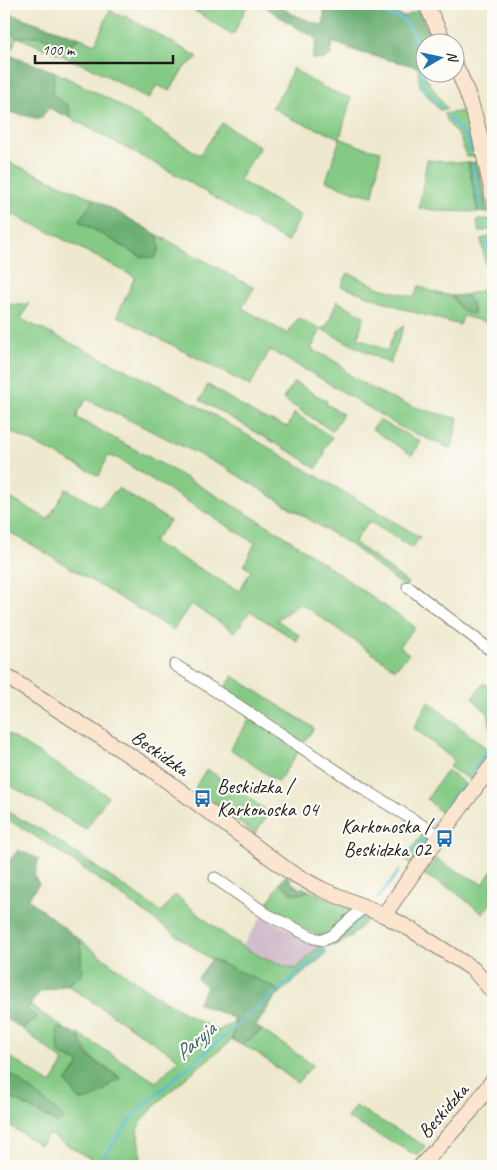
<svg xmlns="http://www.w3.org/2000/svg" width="497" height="1170" font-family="Caveat,sans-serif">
  <rect width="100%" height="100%" fill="#fdfcf7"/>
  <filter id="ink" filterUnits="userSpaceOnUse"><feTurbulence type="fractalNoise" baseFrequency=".02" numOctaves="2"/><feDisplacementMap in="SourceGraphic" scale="10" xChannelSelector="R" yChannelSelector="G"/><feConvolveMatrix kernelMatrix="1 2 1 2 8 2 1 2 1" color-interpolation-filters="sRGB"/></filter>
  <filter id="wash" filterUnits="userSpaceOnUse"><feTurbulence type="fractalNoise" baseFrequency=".0096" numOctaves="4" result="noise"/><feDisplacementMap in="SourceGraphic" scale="20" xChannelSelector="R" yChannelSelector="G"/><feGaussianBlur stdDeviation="1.12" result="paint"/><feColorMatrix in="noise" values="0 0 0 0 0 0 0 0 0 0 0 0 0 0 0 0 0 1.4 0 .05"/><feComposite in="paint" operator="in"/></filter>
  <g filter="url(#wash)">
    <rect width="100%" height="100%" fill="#eee9ce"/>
    <path fill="#d1bdcb" d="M262,916l25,13 34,16 -25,24 -15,-3 -39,-19z"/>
    <path fill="#84ca85" stroke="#507350" d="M188,4h60l-15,31 -46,-29z
      M110,10l7,5 8,1 73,41 -15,12 -13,22 -13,-6 -8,14 -53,-29 -79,-33 -8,18 -5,-2v-27l12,11 23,-1 29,10 12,-8 15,6z
      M416,56h5l5,22 21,31 -8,1 -19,-24z
      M293,68c18,14 36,23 58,30l-11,40 22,9 19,4 -8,45 -18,-4 -29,-11 14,-43 -48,-19 -20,-12 13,-20z
      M55,72l54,27 91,56 22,-32 38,24 -21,33 62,36 -14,26 -103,-63 -112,-60 -4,-13 -16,-12z
      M465,111l11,45h-10l-6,-18 -13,-17 -3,-7z
      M4,160l90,39 -14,23 79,27 -1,-14 96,53 -12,20 46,26 10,-16 23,11 6,-3 10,-25 27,15 -6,22 29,13 8,-19 9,-6 -14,38 -69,-35 -10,20c9,5 20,9 28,15 4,3 7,8 11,11 32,22 70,36 108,43l-6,31 -50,-21 -87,-53 -45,-25 -20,36 -133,-70 18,-39 -93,-49 -38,-17z
      M427,160l41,3 10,49 -38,-1 -21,-3z
      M488,219l2,1 3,9 -14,3 -2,-12z
      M492,236h1v44l-4,1 -8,-42z
      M348,273l32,15 34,9 5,-11 14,6 18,4 12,16 9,-10 -7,-7 28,-8v37l-30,-8 -3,9 -50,-14 -69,-25z
      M4,303l11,2 14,-2 -8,16 167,81 232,137 -8,11 -43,-27 -15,21 54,41 -3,5 -54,-43 -127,-78 -137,-68 -9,12 -1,7 92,50 111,65 135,94 -16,19 10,8 -14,15 -95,-66 -23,17 22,15 -2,6 -47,-30 -15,21 -44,-28 -18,26 -137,-83 -32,-18v-34l44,24 18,-30 34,19 18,-20 52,33 -17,21 86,49 12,-20 -7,-5 11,-23 -138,-85 -9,-2 -9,20 -95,-48z
      M294,382l33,19 -1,3 17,10 -11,17 -49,-32z
      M208,385l52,32 28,10 6,-14 38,24 -8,13 1,4 -9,15 -15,-11 -101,-58z
      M379,420l42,22 -9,13 -40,-26z
      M233,676l81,52 -11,16 -81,-52z
      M484,683l9,7v32l-2,7 -3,-16 -16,-15z
      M428,701l64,52 -20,28 -23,-14 5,-7 -40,-32z
      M251,717l48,34 -21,31 -48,-33z
      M4,732l104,64 -22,33 -82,-47z
      M207,769l63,44 -16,21 -59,-47z
      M447,770l21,16 -21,30h-3l-17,-17z
      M4,810l41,22 116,80 14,-17c37,29 73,64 121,74l25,-24 6,8 -46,39c-22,-15 -50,-19 -72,-34 -69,-47 -133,-99 -205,-141z
      M425,831l6,5 -21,29 -6,-6z
      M437,858l7,6 39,20 10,-15v30l-10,15 -29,-23 -31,-17z
      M280,883l11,11h9l9,-3 43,16c-2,10 -22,26 -33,29l-55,-27z
      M363,913l7,4 -19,20 -17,9 -4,-4z
      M80,940c43,34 88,66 138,91l17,-10 -3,19 -36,29 -40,35 -19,24 5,38h-55l4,-7 -42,-25 -9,11 -36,-23v-28l53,29 6,-4 -6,-8 -48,-38 -5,17v-37l47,31 13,-22 -41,-33 15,-12 -12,-7 4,-5 35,24h-8l23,34 23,29 11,-11 7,-3 -30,-20 -14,-25 79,49 23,-23 -112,-74 15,-10z
      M262,1030l51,35 -16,18 -41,-31 -14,-7z
      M355,1106l70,40 -7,10 -71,-38z"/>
    <path fill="#6bae72" stroke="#446547" d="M262,4h14l16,10 28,11 4,-1v-20c29,0 53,1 80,13l14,-7 15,31 -9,1v4l-3,2v8l-4,1 1,10 -56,-14 -29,-11 -2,13 -8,5 -11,-1 5,-20 -33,-19z
      M4,13l10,2 66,23 -12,8 -29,-10 -23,1 -12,-11z
      M4,53l51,19 -3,22 16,12 4,13 -23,-11 -9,11 -36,-8z
      M477,162l12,51 -11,-1 -10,-49z
      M94,199l64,36 1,14 -4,9 -14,-1 -62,-36z
      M465,295l7,7 2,12 -11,-2 -12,-16z
      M18,850l21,9 -5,17 5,8 -11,15 52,41 2,35 -15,10 -27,7 -14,18 12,7 -15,12 -19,-11v-155l3,1z
      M286,875l5,4v3l9,7 2,-2 7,4c-14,5 -19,2 -29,-8z
      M212,959l58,26 11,7 -6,5 -19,29 6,4 -20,15 -10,-5 3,-19 -2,-3 -36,-15 10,-16 -10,-8z
      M57,1029c28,1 19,14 34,29 8,8 21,14 30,21 -18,4 -17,22 -41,21l-14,-18 14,-19 -21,-9z
      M9,1072l48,39 7,8 -6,4 -54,-29z"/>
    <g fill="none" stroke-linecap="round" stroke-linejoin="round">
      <path stroke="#56bdd4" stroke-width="2.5" d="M348,4l54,15 6,7 6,9 10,52 17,21
        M449,117l19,23 2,11
        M473,166l8,42
        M484,224v2
        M487,241l6,31
        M470,774l16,-22
        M444,810l18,-24
        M433,826l4,-6
        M408,859l18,-23
        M378,898l21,-27
        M332,943l32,-27
        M97,1166l38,-52 19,-18 171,-146"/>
    </g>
  </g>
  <g filter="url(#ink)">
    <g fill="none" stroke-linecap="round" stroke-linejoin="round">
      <defs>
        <path id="street" d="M408,587l85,65
          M175,665l61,39 131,87 72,45
          M215,878l53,37 46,23 9,2 9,-4 32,-29"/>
        <path id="secondary" d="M426,4l18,38
          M454,63c22,42 29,88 39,134
          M4,675l147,94 139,103 31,17 63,26 28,15 61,39 20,23
          M384,915l43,-62 66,-89
          M421,1166l49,-54 23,-32"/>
      </defs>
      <use href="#street" stroke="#858275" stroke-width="13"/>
      <use href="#secondary" stroke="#858275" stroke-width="17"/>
      <use href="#street" stroke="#fff" stroke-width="11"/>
      <use href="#secondary" stroke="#fce5cf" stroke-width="15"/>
    </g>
  </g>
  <defs>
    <symbol id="bus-bare" viewBox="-9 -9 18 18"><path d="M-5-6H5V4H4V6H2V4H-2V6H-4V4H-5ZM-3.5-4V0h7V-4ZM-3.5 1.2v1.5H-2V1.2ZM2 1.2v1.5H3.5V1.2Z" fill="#1f6fb2" stroke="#fdfcf7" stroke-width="2.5" paint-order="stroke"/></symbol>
  </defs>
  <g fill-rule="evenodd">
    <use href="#bus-bare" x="190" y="786" width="25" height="25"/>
    <use href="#bus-bare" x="432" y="826" width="25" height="25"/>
  </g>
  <g text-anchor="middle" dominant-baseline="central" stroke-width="4.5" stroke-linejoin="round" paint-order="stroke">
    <g font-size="20" fill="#1c1c1c" stroke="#fdfcf7">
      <text transform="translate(160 753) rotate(35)">Beskidzka</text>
      <text transform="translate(443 1111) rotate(-49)">Beskidzka</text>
    </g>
    <g font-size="20" fill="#1c1c1c" stroke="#fdfcf7" text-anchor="start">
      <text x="217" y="786">Beskidzka /<tspan x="217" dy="23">Karkonoska 04</tspan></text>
      <text x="431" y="826" text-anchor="end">Karkonoska /<tspan x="431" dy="23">Beskidzka 02</tspan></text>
    </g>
    <g font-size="21" font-style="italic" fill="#335c66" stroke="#fdfcf7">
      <text transform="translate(195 1041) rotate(-41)">Paryja</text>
    </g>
  </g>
  <rect width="497" height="1170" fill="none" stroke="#fdfcf7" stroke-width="20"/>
  <g transform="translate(440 58) rotate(81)"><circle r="24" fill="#fdfcf7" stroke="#a3a29f"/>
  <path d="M0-4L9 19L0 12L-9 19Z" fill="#1f6fb2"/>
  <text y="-8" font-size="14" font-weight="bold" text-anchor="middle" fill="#1c1c1c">N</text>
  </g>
  <path d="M35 55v8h138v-8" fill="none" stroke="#1c1c1c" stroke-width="2.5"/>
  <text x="42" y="55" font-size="15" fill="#1c1c1c" stroke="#fdfcf7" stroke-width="4" paint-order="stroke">100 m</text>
</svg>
